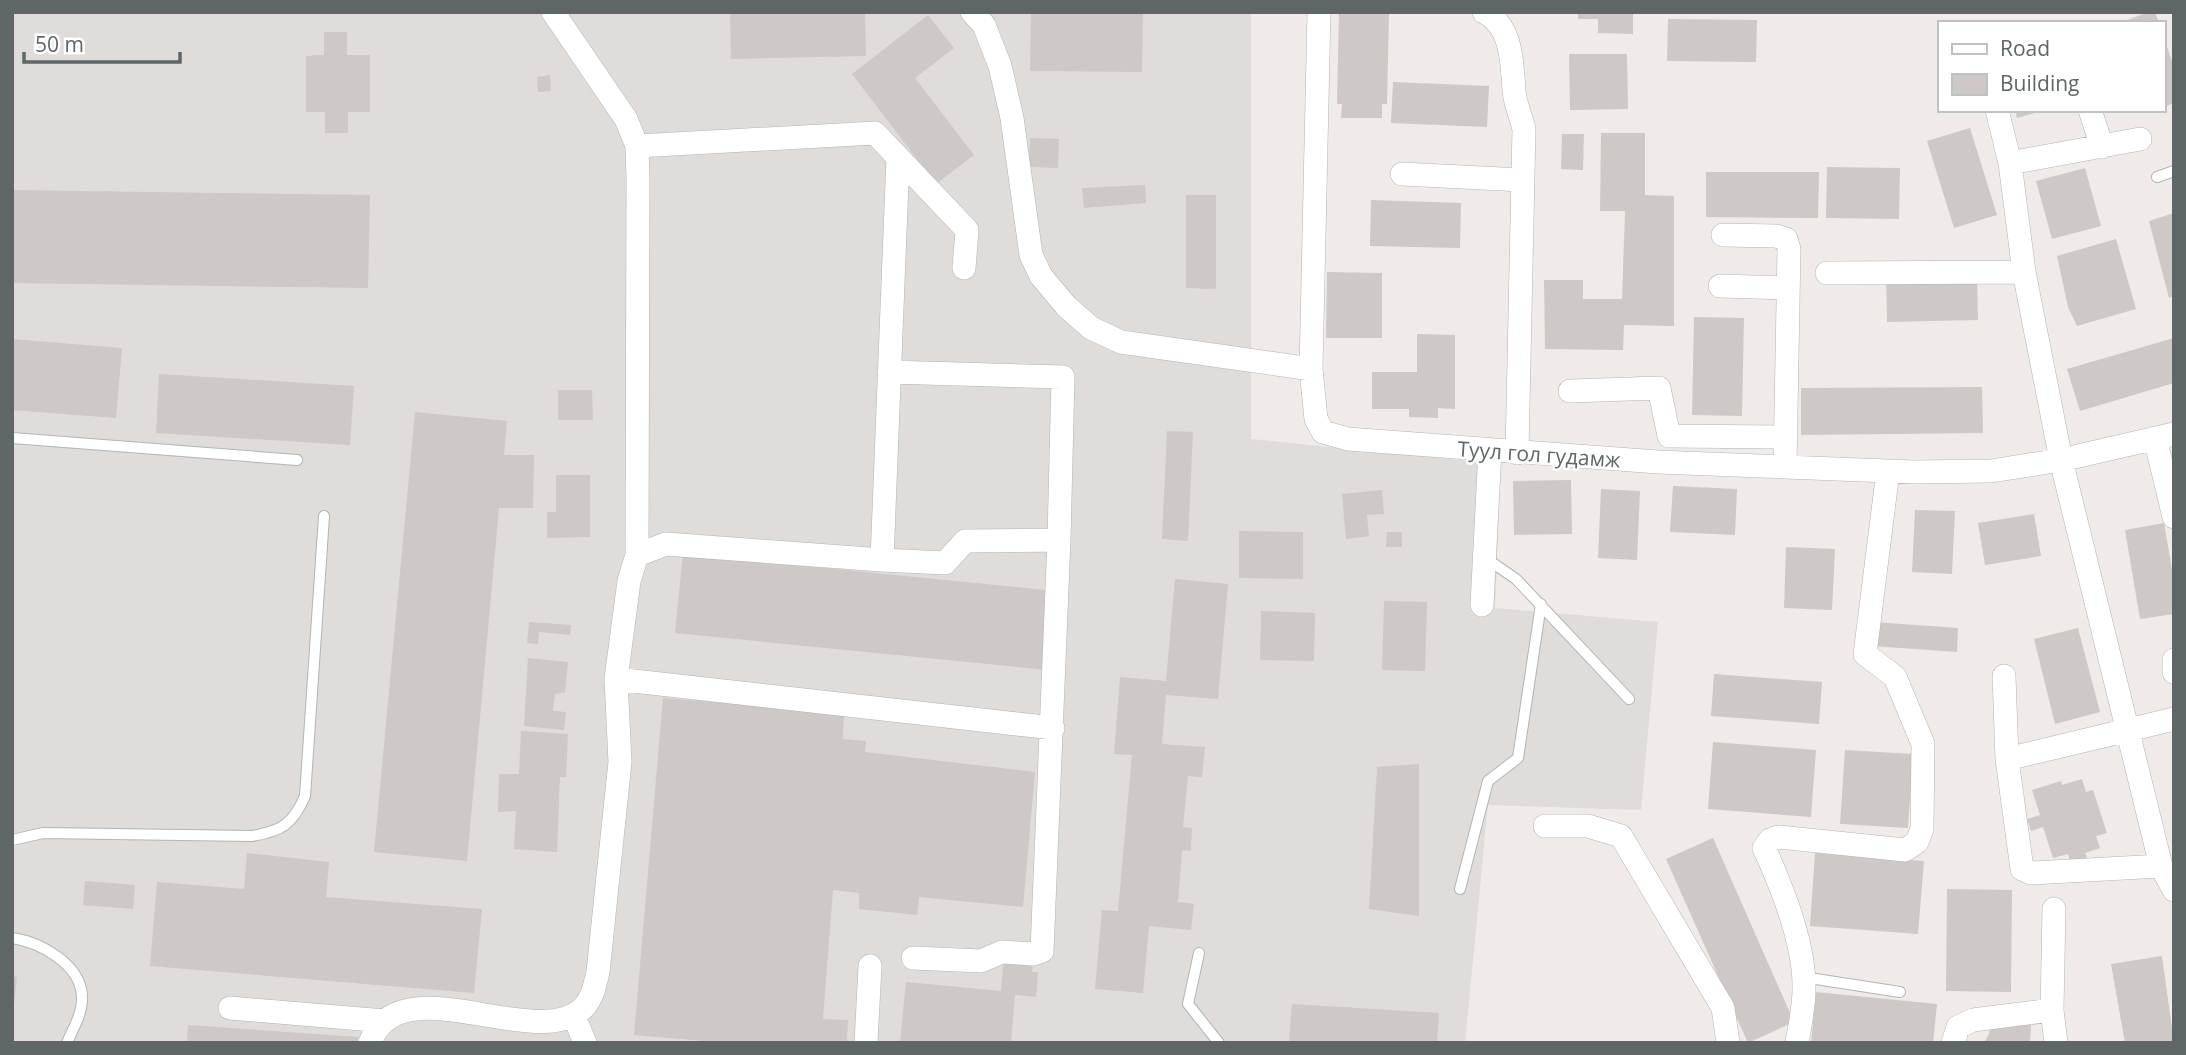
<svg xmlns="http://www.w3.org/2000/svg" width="2186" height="1055" font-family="'Open Sans',sans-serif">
  <rect width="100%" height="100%" fill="#f0ebe8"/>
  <path fill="#dfdcda" d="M12,12h1239v427l250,25 -6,144 163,14 -17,188 -153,-5 -23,238h-1453z"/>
  <path fill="#cec8c6" d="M730,12h135l1,44 -135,3z
    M1031,12h112l-1,60 -112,-1z
    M1339,12h50l-2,92h-5v14h-41l1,-14h-5z
    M1578,12h55v22l-35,-1v-14h-20z
    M2149,12h6l4,11h-40z
    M928,15l26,33 -39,30 59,77 -38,29 -84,-110z
    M1668,19l89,1 -1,42 -89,-1z
    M324,32h23v23h23v57h-22v21h-23v-21h-19v-56l18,-1z
    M2164,38l10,29v36l-11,4z
    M1569,54h58l1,55 -58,1z
    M550,75l1,16 -13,1 -1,-15z
    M1393,82l96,4 -2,41 -96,-4z
    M2015,110h27v1l-25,7z
    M1970,128l27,87 -43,13 -27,-87z
    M1601,133h44v62l29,1v130l-50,-1 -1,25 -78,-1 -1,-69h39v19h39l3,-88h-25z
    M1562,134h22l-1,36 -22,-1z
    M1030,138l29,1 -1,29 -29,-1z
    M1827,167l73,1 -1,51 -73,-1z
    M2085,168l16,58 -49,13 -16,-58z
    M1706,172h113l-1,46 -112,-1z
    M1145,185l1,18 -62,5 -2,-20z
    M12,190l358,5 -2,93 -356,-5z
    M1186,195h30v94l-30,-1z
    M1371,200l90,3 -1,45 -90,-2z
    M2174,213v83l-5,2 -20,-77z
    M2116,239l20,70 -59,17 -9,-19 -11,-51z
    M1327,272l55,1v65h-56z
    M1977,273l1,47 -91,2 -1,-48z
    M1694,317l50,1 -2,98 -50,-1z
    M1417,334l38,1v74l-17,-1v10l-29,-1v-8h-37v-37h45z
    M2174,338v45l-94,28 -13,-42z
    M12,339l110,9 -6,70 -104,-8z
    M159,374l195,12 -4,59 -194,-12z
    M1982,387l1,46 -182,2v-47z
    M558,390h34l1,30h-35z
    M415,412l92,9 -3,34h30l-1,53h-34l-32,353 -93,-9z
    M1167,431l26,1 -5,109 -26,-2z
    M556,475h34v62l-43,1v-26h9z
    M1571,480l1,54 -58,1 -1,-54z
    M1673,486l64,3 -2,46 -65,-3z
    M1601,489l39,2 -3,69 -39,-2z
    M1382,490l2,24 -17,1 2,21 -23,3 -4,-45z
    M1915,510l40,1 -3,63 -40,-2z
    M2034,514l7,42 -56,9 -7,-42z
    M2164,523l10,58v33l-34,5 -15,-89z
    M1239,531l64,1v47l-64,-1z
    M1387,532h15v15h-16z
    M1786,547l49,2 -3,61 -48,-2z
    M683,554l372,37 -8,79 -372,-37z
    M1175,579l53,5 -10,115 -52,-4 -4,49 43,3 -3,30 -14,-1 -5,51 9,1 -1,23 -9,-1 -4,52 16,2 -3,26 -42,-4 -6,67 -48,-4 7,-79 16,1 14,-156 -18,-1 6,-77 46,4z
    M1384,601l43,1 -2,69 -43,-1z
    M1261,611l54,2 -1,48 -54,-1z
    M529,622l42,3 -1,10 -31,-3 -1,12 -11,-1z
    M1874,622l84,6 -1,24 -85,-6z
    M2078,628l22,84 -45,12 -21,-85z
    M528,658l40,4 -3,30 -10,2 -2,17 13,1 -2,18 -40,-4z
    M1714,674l108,8 -3,42 -108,-8z
    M663,698l181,15 -1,26 23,2 -1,11 170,20 -12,135 -104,-10 -2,18 -58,-6v-16l-26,-3 -10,129 25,1 -1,23h-119l-94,-8z
    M521,731l47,3 -2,43h-6l-3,75 -43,-3 2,-38 -18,1 1,-38h20z
    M1713,742l103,8 -5,67 -103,-8z
    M1845,750l68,4 -5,74 -68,-4z
    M1419,764v152l-50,-7 8,-142z
    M2082,779l4,13 7,-2 14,43 -11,3 4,12 -15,5 2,5 -16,6 -3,-10 -15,4 -10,-31 -12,4 -4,-12 13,-4 -8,-25 29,-9 1,4z
    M1713,838l81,184 -46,21 -82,-184z
    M247,853l82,9 -3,35 156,12 -8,84 -324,-27 7,-84 87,7z
    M1815,853l109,8 -6,73 -108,-8z
    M85,881l50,4 -2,24 -50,-4z
    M1947,889l65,1 -1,102 -65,-1z
    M1004,953l30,2 -2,17h6l-2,25 -21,-2 -4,48h-111l6,-61 95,9z
    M2162,956l12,87h-49l-14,-79z
    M12,976l5,1 -3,28h-2z
    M1816,992l121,12 -4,39h-122z
    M1292,1004l147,9 -2,30h-148z
    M1990,1021l41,3 -1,19h-46l5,-9z
    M188,1025l170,12 -1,6h-170z"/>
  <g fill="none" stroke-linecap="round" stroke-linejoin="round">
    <defs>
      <path id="service" d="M2157,177l17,-6
        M12,438l285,22
        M1484,557l32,22 113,120
        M12,840l31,-7 209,3c30,-5 41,-12 53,-40l19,-280
        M1460,889l28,-108 30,-23 23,-154
        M12,938c28,4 69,26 70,59 1,16 -9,31 -15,46
        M1199,953l-11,51 31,39
        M1803,977l97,15"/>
      <path id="minor" d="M972,12l12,13 16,41 12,52 19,137 10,21 25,30 25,22 30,14 190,27
        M1319,12l-8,357 5,50 7,13 25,7 310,23 256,10 77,-1 70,-11 113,-26
        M1484,12c29,14 28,53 30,79 1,12 7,26 10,38l-7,324
        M1997,110l13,53
        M2090,110l12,37
        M2140,139l-130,24 14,109 37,188 100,406 13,24
        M637,146l238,-13 92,97 -3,38
        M1402,174l120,6
        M1723,235l53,1 10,3 3,10 -4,216
        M1827,273l197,-1
        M1720,286l67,2
        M1570,391l89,-3 10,48 117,1
        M2155,438l19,79
        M637,555l29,-11 216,16 16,-403
        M882,560l63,3 20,-22 94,-1 4,-163 -174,-5
        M1482,605l8,-155
        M2174,660v12
        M2004,676l3,83 15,110 9,4 130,-7
        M616,679l437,49
        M2007,759l167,-40
        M1545,826h43l33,10 102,172 5,35
        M913,958l68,3 21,-9 31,2 9,-3 17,-411
        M230,1008l155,13
        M2052,1010l2,-101
        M574,1016l11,27
        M370,1043c29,-81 168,12 214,-36 9,-10 11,-23 14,-35l22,-210 -4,-83 13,-98 8,-26 1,-377 -1,-32 -11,-27 -73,-107
        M866,1043l4,-77
        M1797,1043c3,-18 7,-37 7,-54 1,-44 -22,-102 -40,-141l6,-8 9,-3 126,13 12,-8 5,-13 1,-85 -28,-67 -30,-23 23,-183
        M1953,1043l5,-16 15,-7 79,-10 4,33"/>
    </defs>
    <use href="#service" stroke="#b0b5b6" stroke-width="12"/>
    <use href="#minor" stroke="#b0b5b6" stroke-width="24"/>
    <use href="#service" stroke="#fff" stroke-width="10"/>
    <use href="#minor" stroke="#fff" stroke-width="23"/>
  </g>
  <g text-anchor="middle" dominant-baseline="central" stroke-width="5" stroke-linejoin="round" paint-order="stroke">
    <g font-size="21" fill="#5f6667" stroke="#fff">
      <text transform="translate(1539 454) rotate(4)">Туул гол гудамж</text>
    </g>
  </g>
  <rect width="2186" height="1055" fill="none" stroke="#5f6667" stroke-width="28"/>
  <rect x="1938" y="21" width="228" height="91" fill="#ffffff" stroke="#bfc2c2" stroke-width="2"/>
  <rect x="1952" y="44" width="35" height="10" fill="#ffffff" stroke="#bfc2c2" stroke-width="2"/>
  <text x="2000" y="56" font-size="21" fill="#5f6667">Road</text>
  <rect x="1952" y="74" width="35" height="21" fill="#cec8c6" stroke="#bfc2c2" stroke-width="2"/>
  <text x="2000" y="91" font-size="21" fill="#5f6667">Building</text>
  <path d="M24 52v10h156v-10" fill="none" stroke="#5f6667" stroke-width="3.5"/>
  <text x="35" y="52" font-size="21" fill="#5f6667" stroke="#ffffff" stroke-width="5" paint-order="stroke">50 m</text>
</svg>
